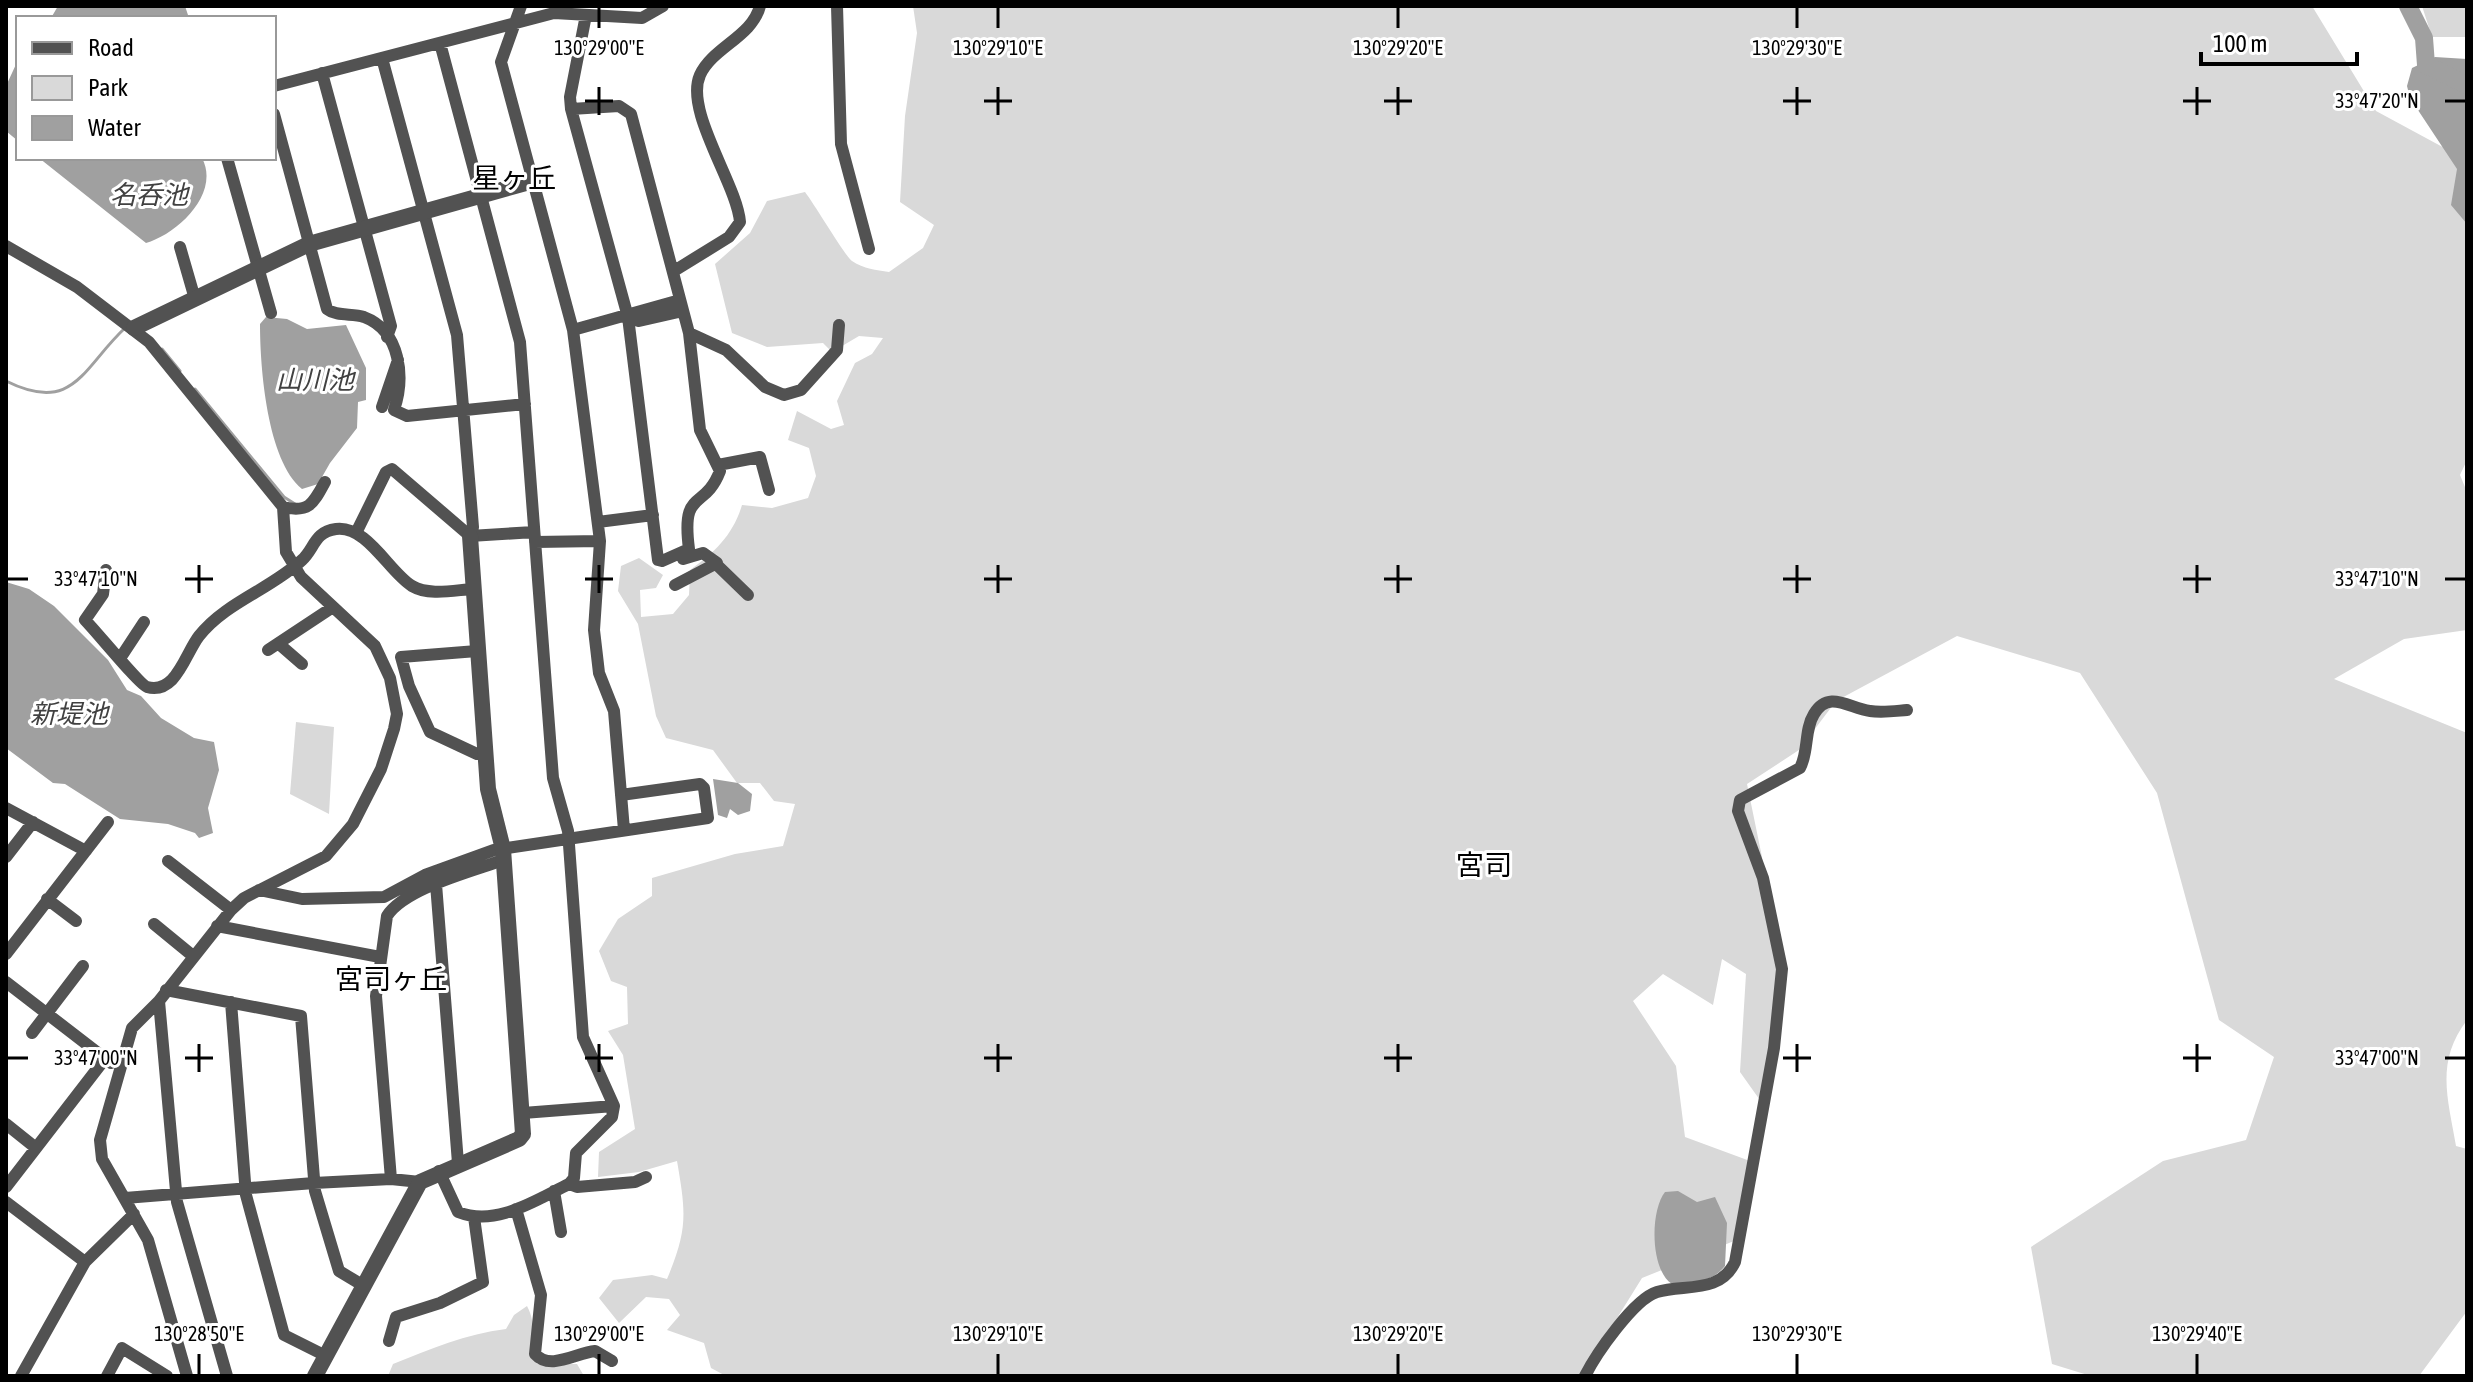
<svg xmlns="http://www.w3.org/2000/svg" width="2473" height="1382" font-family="'Asap Condensed','Noto Sans JP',sans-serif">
  <rect width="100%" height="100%" fill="#fff"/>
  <path fill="#d9d9d9" d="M913,6h1399l64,105 74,40 17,28v281l-7,15 7,17v138l-63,9 -70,40 133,54v287c-32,42 -19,79 -11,126l11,3v162l-48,65h-328l-39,-12 -21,-117 132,-86 83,-21 28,-83 -55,-37 -62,-227 -77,-120 -123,-37 -121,65 -37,49 -52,34 15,73 19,148 -19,98 -22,-31 6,-98 -24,-15 -9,46 -50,-31 -30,27 43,65 9,71 65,24 -16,80 -92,37 -61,98h-855l-15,-8 -7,-25 -37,-13 13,-15 -11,-16 -23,-2 -27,26 -20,-25 14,-18 39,-5 15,4c21,-50 19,-66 10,-118l-38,11 -41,5 1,-25 36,-23 -12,-74 -15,-24 20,-7 -1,-37 -16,-6 -12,-30 19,-32 34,-23v-18l83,-24 48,-8 12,-42 -21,-3 -14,-18h-23l-24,-33 -47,-12 -10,-22 -18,-92 -20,-33 3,-25 18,-8 24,17 -7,13 -16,2 1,27 32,-3 16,-19 1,-25c25,-18 43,-35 52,-65l30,3 36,-10 8,-22 -7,-28 -21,-8 9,-29 34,18 13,-4 -7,-24 18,-38 17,-9 11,-16 -24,-2 -27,16 -9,-9 -56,4 -35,-14 -17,-69 35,-31 17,-32 38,-9c10,13 40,64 47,69 12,8 24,9 37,11l34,-24 11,-23 -34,-23 5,-86 12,-83z
    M2422,6h45v31h-35z
    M296,722l38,5 -5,87 -39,-20z
    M527,1306c10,19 5,37 10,58h40l7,12h-196l5,-12c37,-15 73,-30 113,-35l8,-14z"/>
  <path fill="#a0a0a0" d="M58,6h127l4,12h-138z
    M2435,57l32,2v165l-16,-19 6,-36 -47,-71 -3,-12 5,-18z
    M18,60v81l-12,-10v-45z
    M39,158h163c19,36 -26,77 -56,85z
    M266,317l21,2 20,10 39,-4 20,43v32l-8,2 -1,26 -27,35 -12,21 -16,5c-35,-29 -42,-121 -42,-165z
    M6,582l23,7 25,17 54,54 19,30 14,6 20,22 33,20 20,4 5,28 -11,38 5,25 -14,5 -4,-5 -27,-9 -48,-5 -55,-35 -12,-1 -47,-35z
    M713,779l25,4 14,11 -2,17 -12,4 -8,-6 -3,9 -9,-3z
    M1678,1191l19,11 18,-5 12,26 -2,43c-13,16 -33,18 -53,18 -22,-14 -22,-73 -7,-92z"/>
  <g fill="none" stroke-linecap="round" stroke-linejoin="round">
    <path stroke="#a0a0a0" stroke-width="3" d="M162,349l18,22
      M6,381c68,34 77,-14 119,-53
      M195,389l89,108 11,7"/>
    <path stroke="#a0a0a0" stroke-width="18" d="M2408,6l16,32 2,27 41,20"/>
    <path stroke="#525252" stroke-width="12" d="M521,6l-20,56 72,268 27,211 -6,89 5,43 15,38 10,119
      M837,6l4,138 28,105
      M382,58l75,277 16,192 -3,9
      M322,73l69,253 -4,11
      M274,86l280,-73 88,5 21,-12
      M571,109l48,-3 12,8 58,219 11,97 20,41c-16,41 -39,16 -31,78l-27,12 -4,-1 -30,-243 -57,-208 -1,-12 16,-82
      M274,114l53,195c10,8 25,4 37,8 37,14 41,61 30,93l13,6 118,-12
      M227,158l44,155
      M6,246l71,41 72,55 134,165 3,45 15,25 74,69 15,32 7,36 -3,15 -13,40 -28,55 -27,32 -82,42 -13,12 -72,91 -27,27 -32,112 2,19 46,81 39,136
      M180,247l15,52
      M674,271l55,-34 11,-15c-3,-38 -56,-111 -40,-147 13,-28 52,-38 60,-69
      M628,317l11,4 44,-10
      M573,330l107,-30
      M689,333l37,17 39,37 19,8 17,-5 36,-40 2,-25
      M382,407l16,-47
      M718,465l42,-8 9,33
      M283,507c26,6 30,-3 42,-25
      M598,522l55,-7
      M356,533l30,-61 6,-3 78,67 64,-4
      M535,542l65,-1
      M716,564l32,31
      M106,570l-3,24 -18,26c10,10 55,65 62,67 29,8 38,-33 52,-51 27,-34 72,-47 103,-76 13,-12 12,-28 34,-31 31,-4 53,43 76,57 17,10 43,4 61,3
      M675,585l42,-22 -14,-10 -20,6
      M279,644l23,20
      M268,650l65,-43
      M477,651l-76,6 8,29 21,46 47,22h8
      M121,657l23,-35
      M6,808l80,43
      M6,857l27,-35
      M168,861l63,49
      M436,884l22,279
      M259,890l43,9 82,-2 41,-22 69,-25 214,-32 -4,-30 -4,-4 -79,11
      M47,899l29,22
      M154,924l39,32
      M217,926l163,31
      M6,954l102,-132
      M6,982l105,81
      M166,990l135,26 14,175 24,80 25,15
      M159,1001l18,201 50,174
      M231,1002l15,193 38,140 42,21
      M32,1033l51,-67
      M523,1113l91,-7
      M6,1124l30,24
      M439,1171l19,41c38,15 76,-11 111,-28l5,-6 2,-25 36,-36 2,-11 -31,-69 -15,-206 -15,-53 -33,-436 -80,-299
      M391,1179l-15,-183 11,-80c18,-28 86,-45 116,-56
      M569,1184l8,3 58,-5 11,-5
      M6,1187l98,-127
      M554,1191l7,41
      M125,1198l189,-15 77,-4 29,3
      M6,1202l79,60
      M516,1209l25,86 -6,59c15,17 41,-1 60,-3l17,10
      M389,1341l7,-24 44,-14 43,-21 -9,-65
      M21,1376l64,-114 49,-48
      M107,1376l15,-28 45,28
      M1585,1376c11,-22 49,-77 72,-84 28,-8 63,2 78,-30l39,-214 8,-79 -19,-91 -25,-67 2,-11 60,-32c9,-17 4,-38 14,-54 15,-25 36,-5 56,-3 12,2 25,0 37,-1"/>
    <path stroke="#525252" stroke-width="16" d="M134,328l175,-84 224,-63
      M315,1376l105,-194 99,-43 4,-5 -20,-285 -15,-60 -18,-253"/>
  </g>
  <path fill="none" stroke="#000" stroke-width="3" d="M599,8v20M998,8v20M1398,8v20M1797,8v20M599,87v28M998,87v28M1398,87v28M1797,87v28M2197,87v28M585,101h28M984,101h28M1384,101h28M1783,101h28M2183,101h28M2445,101h20M199,565v28M599,565v28M998,565v28M1398,565v28M1797,565v28M2197,565v28M8,579h20M185,579h28M585,579h28M984,579h28M1384,579h28M1783,579h28M2183,579h28M2445,579h20M199,1044v28M599,1044v28M998,1044v28M1398,1044v28M1797,1044v28M2197,1044v28M8,1058h20M185,1058h28M585,1058h28M984,1058h28M1384,1058h28M1783,1058h28M2183,1058h28M2445,1058h20M199,1354v20M599,1354v20M998,1354v20M1398,1354v20M1797,1354v20M2197,1354v20"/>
  <g text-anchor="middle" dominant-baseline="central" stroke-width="6" stroke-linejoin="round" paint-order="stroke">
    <g font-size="26" font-style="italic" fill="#414141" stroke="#fff">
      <text x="149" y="195">名呑池</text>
      <text x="315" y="380">山川池</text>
      <text x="69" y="714">新堤池</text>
    </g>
    <g font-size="28" fill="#000" stroke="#fff">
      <text x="514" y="178">星ヶ丘</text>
      <text x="1484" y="865">宮司</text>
      <text x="391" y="979">宮司ヶ丘</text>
    </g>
  </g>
  <g font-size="20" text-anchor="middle" fill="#000" stroke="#fff" stroke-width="6" stroke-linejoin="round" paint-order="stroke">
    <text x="599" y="55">130°29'00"E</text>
    <text x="998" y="55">130°29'10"E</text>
    <text x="1398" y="55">130°29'20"E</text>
    <text x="1797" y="55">130°29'30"E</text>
    <text x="2377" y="108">33°47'20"N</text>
    <text x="96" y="586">33°47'10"N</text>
    <text x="2377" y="586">33°47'10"N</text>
    <text x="96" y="1065">33°47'00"N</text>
    <text x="2377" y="1065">33°47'00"N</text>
    <text x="199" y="1341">130°28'50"E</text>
    <text x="599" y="1341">130°29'00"E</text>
    <text x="998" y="1341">130°29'10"E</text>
    <text x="1398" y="1341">130°29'20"E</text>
    <text x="1797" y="1341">130°29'30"E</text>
    <text x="2197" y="1341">130°29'40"E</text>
  </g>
  <rect width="2473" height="1382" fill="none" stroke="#000000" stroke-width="16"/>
  <rect x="16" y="16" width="260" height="144" fill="#ffffff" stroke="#999999" stroke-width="2"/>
  <rect x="32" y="42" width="40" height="12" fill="#525252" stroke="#999999" stroke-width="2"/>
  <text x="88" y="56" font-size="24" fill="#000000">Road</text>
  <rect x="32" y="76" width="40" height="24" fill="#d9d9d9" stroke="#999999" stroke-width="2"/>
  <text x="88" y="96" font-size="24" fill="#000000">Park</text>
  <rect x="32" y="116" width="40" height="24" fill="#a0a0a0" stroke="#999999" stroke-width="2"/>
  <text x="88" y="136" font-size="24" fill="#000000">Water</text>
  <path d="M2201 52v12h156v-12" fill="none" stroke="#000000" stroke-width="4"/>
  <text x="2213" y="52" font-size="24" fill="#000000" stroke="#ffffff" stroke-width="6" paint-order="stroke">100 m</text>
</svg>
